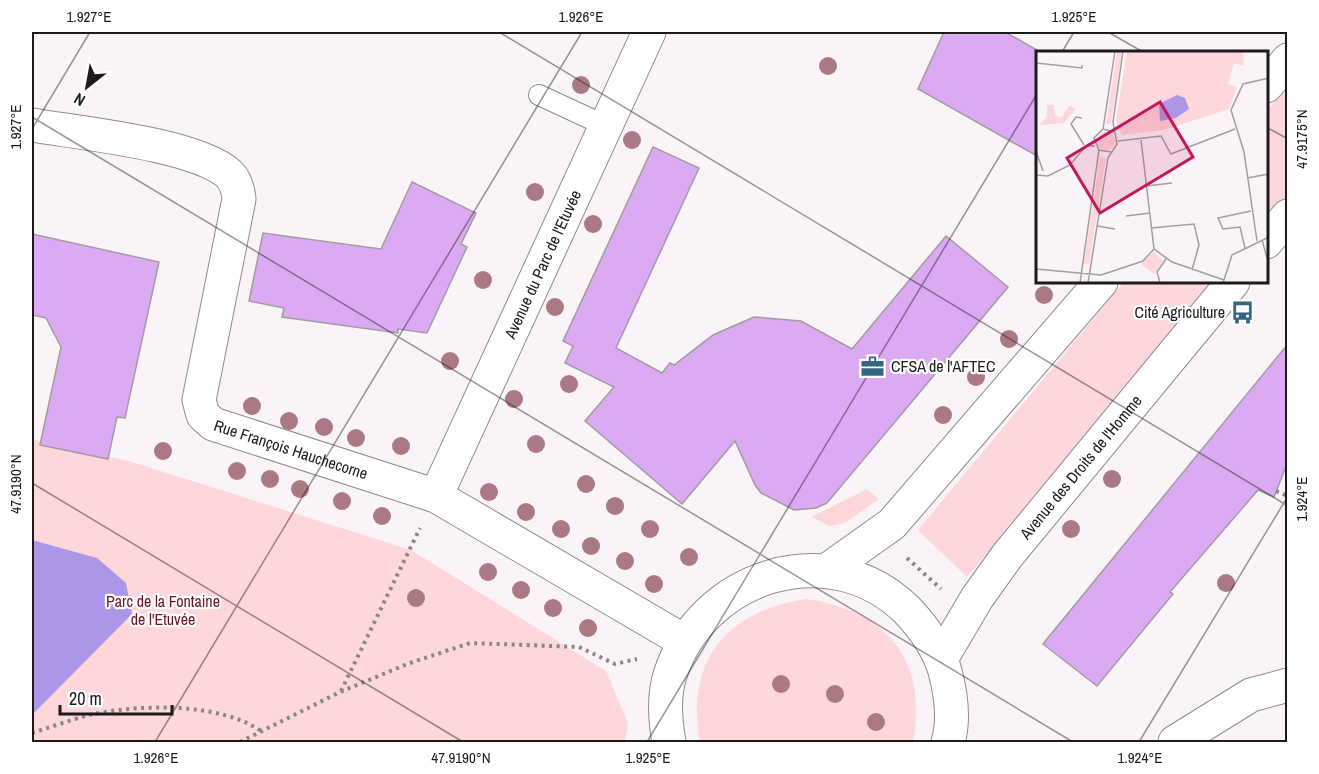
<svg xmlns="http://www.w3.org/2000/svg" width="1319" height="774" font-family="'Archivo Narrow',sans-serif">
  <rect width="100%" height="100%" fill="#faf4f8"/>
  <path fill="#fdd7d9" d="M1287,86v113l-20,24v-112z
    M1124,282h93l-250,295 -49,-47z
    M32,439l100,23 279,88 195,121 22,52 -3,19h-593z
    M867,489l12,10 -34,24 -16,3 -18,-9z
    M806,599c80,11 123,62 107,143h-213c-15,-81 26,-131 106,-143z"/>
  <path fill="#ab96e7" d="M32,540l65,18 29,25 6,31 -100,101z"/>
  <path fill="#dca9f3" stroke="#a09da2" stroke-width="1.5" d="M944,32h61l32,18v106l-119,-67z
    M653,147l46,21 -83,180 46,25 8,-10 4,2 39,-30 41,-18 47,4 51,28 94,-113 62,51 -181,216 -11,5 -22,2 -33,-17 -6,-8 -20,-44 -53,63 -97,-83 29,-34 -49,-24 8,-17 -10,-5z
    M412,182l64,31 -15,31 6,3 -40,86 -29,-4v4l-116,-16 2,-9 -35,-7 14,-68 118,16z
    M32,234l127,28 -34,156 -8,-1 -9,42 -68,-14 21,-98 -15,-29 -14,-3z
    M1287,345v119l-13,33 -16,-7 -88,102 3,2 -76,92 -54,-42z"/>
  <g fill="none" stroke-linecap="round" stroke-linejoin="round">
    <defs>
      <path id="service" d="M539,95l67,31"/>
      <g id="minor">
        <path id="s1" d="M32,125c47,8 163,19 197,49 7,7 9,15 10,25l-40,201 4,15 10,9 223,72 248,145"/>
        <path id="s2" d="M436,496l213,-464"/>
        <path d="M1175,742l76,-47 37,-10"/>
      </g>
      <g id="primary">
        <path d="M1266,86l22,-26"/>
        <path d="M1266,242l22,-26"/>
        <path d="M826,571l66,-47 209,-242"/>
        <path id="s3" d="M941,659l36,-61 30,-42 226,-274"/>
        <path d="M669,742c-4,-22 -6,-45 1,-67 32,-100 159,-141 237,-65 17,18 31,37 38,61 6,23 10,48 3,71"/>
      </g>
    </defs>
    <use href="#service" stroke="#8f8a8d" stroke-width="22"/>
    <use href="#minor" stroke="#8f8a8d" stroke-width="35"/>
    <use href="#primary" stroke="#8f8a8d" stroke-width="35"/>
    <path stroke="#8a8688" stroke-width="4" stroke-dasharray="3 4.5" stroke-linecap="butt" d="M1276,491l12,5
      M907,558l34,31
      M341,691l79,-163
      M32,733c19,-6 38,-13 57,-18 49,-11 130,-13 172,16
      M240,742l100,-50 70,-29 60,-20 109,4 36,17 22,-5"/>
    <use href="#service" stroke="#fff" stroke-width="20"/>
    <use href="#minor" stroke="#fff" stroke-width="33"/>
    <use href="#primary" stroke="#fff" stroke-width="33"/>
  </g>
  <g fill="#aa7984">
    <circle cx="828" cy="66" r="9"/>
    <circle cx="581" cy="85" r="9"/>
    <circle cx="632" cy="140" r="9"/>
    <circle cx="535" cy="192" r="9"/>
    <circle cx="593" cy="224" r="9"/>
    <circle cx="483" cy="280" r="9"/>
    <circle cx="1044" cy="295" r="9"/>
    <circle cx="555" cy="307" r="9"/>
    <circle cx="1009" cy="339" r="9"/>
    <circle cx="450" cy="361" r="9"/>
    <circle cx="976" cy="377" r="9"/>
    <circle cx="569" cy="384" r="9"/>
    <circle cx="514" cy="399" r="9"/>
    <circle cx="252" cy="406" r="9"/>
    <circle cx="943" cy="415" r="9"/>
    <circle cx="289" cy="421" r="9"/>
    <circle cx="324" cy="427" r="9"/>
    <circle cx="356" cy="438" r="9"/>
    <circle cx="536" cy="444" r="9"/>
    <circle cx="401" cy="446" r="9"/>
    <circle cx="163" cy="451" r="9"/>
    <circle cx="237" cy="471" r="9"/>
    <circle cx="270" cy="479" r="9"/>
    <circle cx="1112" cy="479" r="9"/>
    <circle cx="586" cy="484" r="9"/>
    <circle cx="300" cy="489" r="9"/>
    <circle cx="489" cy="492" r="9"/>
    <circle cx="342" cy="501" r="9"/>
    <circle cx="615" cy="506" r="9"/>
    <circle cx="526" cy="512" r="9"/>
    <circle cx="382" cy="516" r="9"/>
    <circle cx="561" cy="529" r="9"/>
    <circle cx="650" cy="529" r="9"/>
    <circle cx="1071" cy="529" r="9"/>
    <circle cx="591" cy="546" r="9"/>
    <circle cx="689" cy="557" r="9"/>
    <circle cx="625" cy="561" r="9"/>
    <circle cx="488" cy="572" r="9"/>
    <circle cx="1226" cy="583" r="9"/>
    <circle cx="654" cy="584" r="9"/>
    <circle cx="521" cy="590" r="9"/>
    <circle cx="416" cy="598" r="9"/>
    <circle cx="553" cy="608" r="9"/>
    <circle cx="588" cy="628" r="9"/>
    <circle cx="781" cy="684" r="9"/>
    <circle cx="835" cy="694" r="9"/>
    <circle cx="876" cy="722" r="9"/>
  </g>
  <path fill="none" stroke="#1c1a1b" stroke-width="1.5" stroke-opacity="0.45" d="M499,32l789,474M1108,32l35,20M1062,52l12,-20M32,117l1041,625M1266,127l22,12M32,129l58,-97M32,483l431,259M155,742l427,-710M647,742l390,-648M1139,742l149,-246"/>
  <defs>
    <symbol id="bus-bare" viewBox="-9 -9 18 18"><path d="M-5-6H5V4H4V6H2V4H-2V6H-4V4H-5ZM-3.5-4V0h7V-4ZM-3.5 1.2v1.5H-2V1.2ZM2 1.2v1.5H3.5V1.2Z" fill="#326582" stroke="#fff" stroke-width="2.5" paint-order="stroke"/></symbol>
    <symbol id="office-bare" viewBox="-9 -9 18 18"><path d="M-6-3h4V-5.5h4V-3h4V5H-6ZM-1-4.5V-3h2v-1.5ZM-6 0V1H6V0Z" fill="#326582" stroke="#fff" stroke-width="2.5" paint-order="stroke"/></symbol>
  </defs>
  <g fill-rule="evenodd">
    <use href="#bus-bare" x="1226" y="296" width="33" height="33"/>
    <use href="#office-bare" x="856" y="350" width="33" height="33"/>
  </g>
  <g text-anchor="middle" dominant-baseline="central" stroke-width="4.5" stroke-linejoin="round" paint-order="stroke">
    <g font-size="16" fill="#1c1a1b" stroke="#fff">
      <text stroke="none"><textPath href="#s2" startOffset="255">Avenue du Parc de l'Etuvée</textPath></text>
      <text stroke="none"><textPath href="#s1" startOffset="548">Rue François Hauchecorne</textPath></text>
      <text stroke="none"><textPath href="#s3" startOffset="238">Avenue des Droits de l'Homme</textPath></text>
    </g>
    <g font-size="16" fill="#1c1a1b" stroke="#fff" text-anchor="end">
      <text x="1225" y="312">Cité Agriculture</text>
      <text x="891" y="366" text-anchor="start">CFSA de l'AFTEC</text>
    </g>
    <g font-size="16" fill="#691525" stroke="#fff">
      <text x="163" y="601">Parc de la Fontaine<tspan x="163" dy="18">de l'Etuvée</tspan></text>
    </g>
  </g>
  <g transform="translate(1036 51)">
    <rect width="232" height="232" fill="#faf4f8"/>
    <path d="M81,0h5l-11,73h-5zM91,0h116l1,15 -10,-3 -6,21 9,3 -8,22 -65,21 -42,5 -6,-14zM11,54h7l1,10 6,3 8,-12 7,2 -12,15 -24,2 7,-9zM61 90a9 9 0 1 1 18 0a9 9 0 1 1-18 0ZM64,106l6,1 -17,106h-5zM118,201l9,9 -9,13 -13,-10z" fill="#fdd7d9"/>
    <path d="M141,44l8,3 4,11 -13,9 -16,3 -1,-17z" fill="#ab96e7"/>
    <path fill="none" stroke="#a19da0" stroke-width="1.5" d="M0,12l46,5v-3M46,67l-6,-1 -5,7 13,21M67,78l12,-78M105,89l13,109M82,90l43,-5 10,18 64,-25M0,100l7,20M75,101l-12,-2 -5,-12 9,-9 11,3M0,124l12,1 22,-11 16,-19h9M211,127l22,-4M110,135l26,-3M90,165l24,-3M61,175l18,3M115,177l43,-4 5,21 -7,25M226,189l7,25M221,190l-13,-89 -13,-42 12,-26 26,-6M209,197l-5,-21 -17,2 -5,-11 33,-7M118,198l18,13 52,18M0,218l65,6 42,-14 11,-12M44,232l19,-133M52,232l20,-125 9,-14 -4,-22 10,-71M124,232l-3,-11 9,-13M187,232l9,-28 37,-18"/>
    <path fill="#c2185b" fill-opacity="0.15" stroke="#c2185b" stroke-width="3" d="M124,51l33,55 -93,56 -33,-55z"/>
    <rect width="232" height="232" fill="none" stroke="#1c1a1b" stroke-width="3"/>
  </g>
  <rect width="1319" height="774" fill="none" stroke="#ffffff" stroke-width="66"/>
  <g transform="translate(87 87) rotate(211)" stroke="#ffffff" stroke-width="4.5" paint-order="stroke">
  <path d="M0-4.5L10 22L0 15L-10 22Z" fill="#1c1a1b"/>
  <text y="-9" font-size="16" font-weight="bold" text-anchor="middle" fill="#1c1a1b">N</text>
  </g>
  <path d="M60 705v9h112v-9" fill="none" stroke="#1c1a1b" stroke-width="3"/>
  <text x="69" y="705" font-size="18" fill="#1c1a1b" stroke="#ffffff" stroke-width="4.5" paint-order="stroke">20 m</text>
  <rect x="33" y="33" width="1253" height="708" fill="none" stroke="#1c1a1b" stroke-width="2"/>
  <g font-size="15" text-anchor="middle" fill="#1c1a1b">
    <text x="89" y="22">1.927°E</text>
    <text x="581" y="22">1.926°E</text>
    <text x="1074" y="22">1.925°E</text>
    <text transform="translate(16 127) rotate(-90)" y="5">1.927°E</text>
    <text transform="translate(1302 139) rotate(-90)" y="5">47.9175°N</text>
    <text transform="translate(16 484) rotate(-90)" y="5">47.9190°N</text>
    <text transform="translate(1302 499) rotate(-90)" y="5">1.924°E</text>
    <text x="156" y="763">1.926°E</text>
    <text x="461" y="763">47.9190°N</text>
    <text x="648" y="763">1.925°E</text>
    <text x="1140" y="763">1.924°E</text>
  </g>
</svg>
